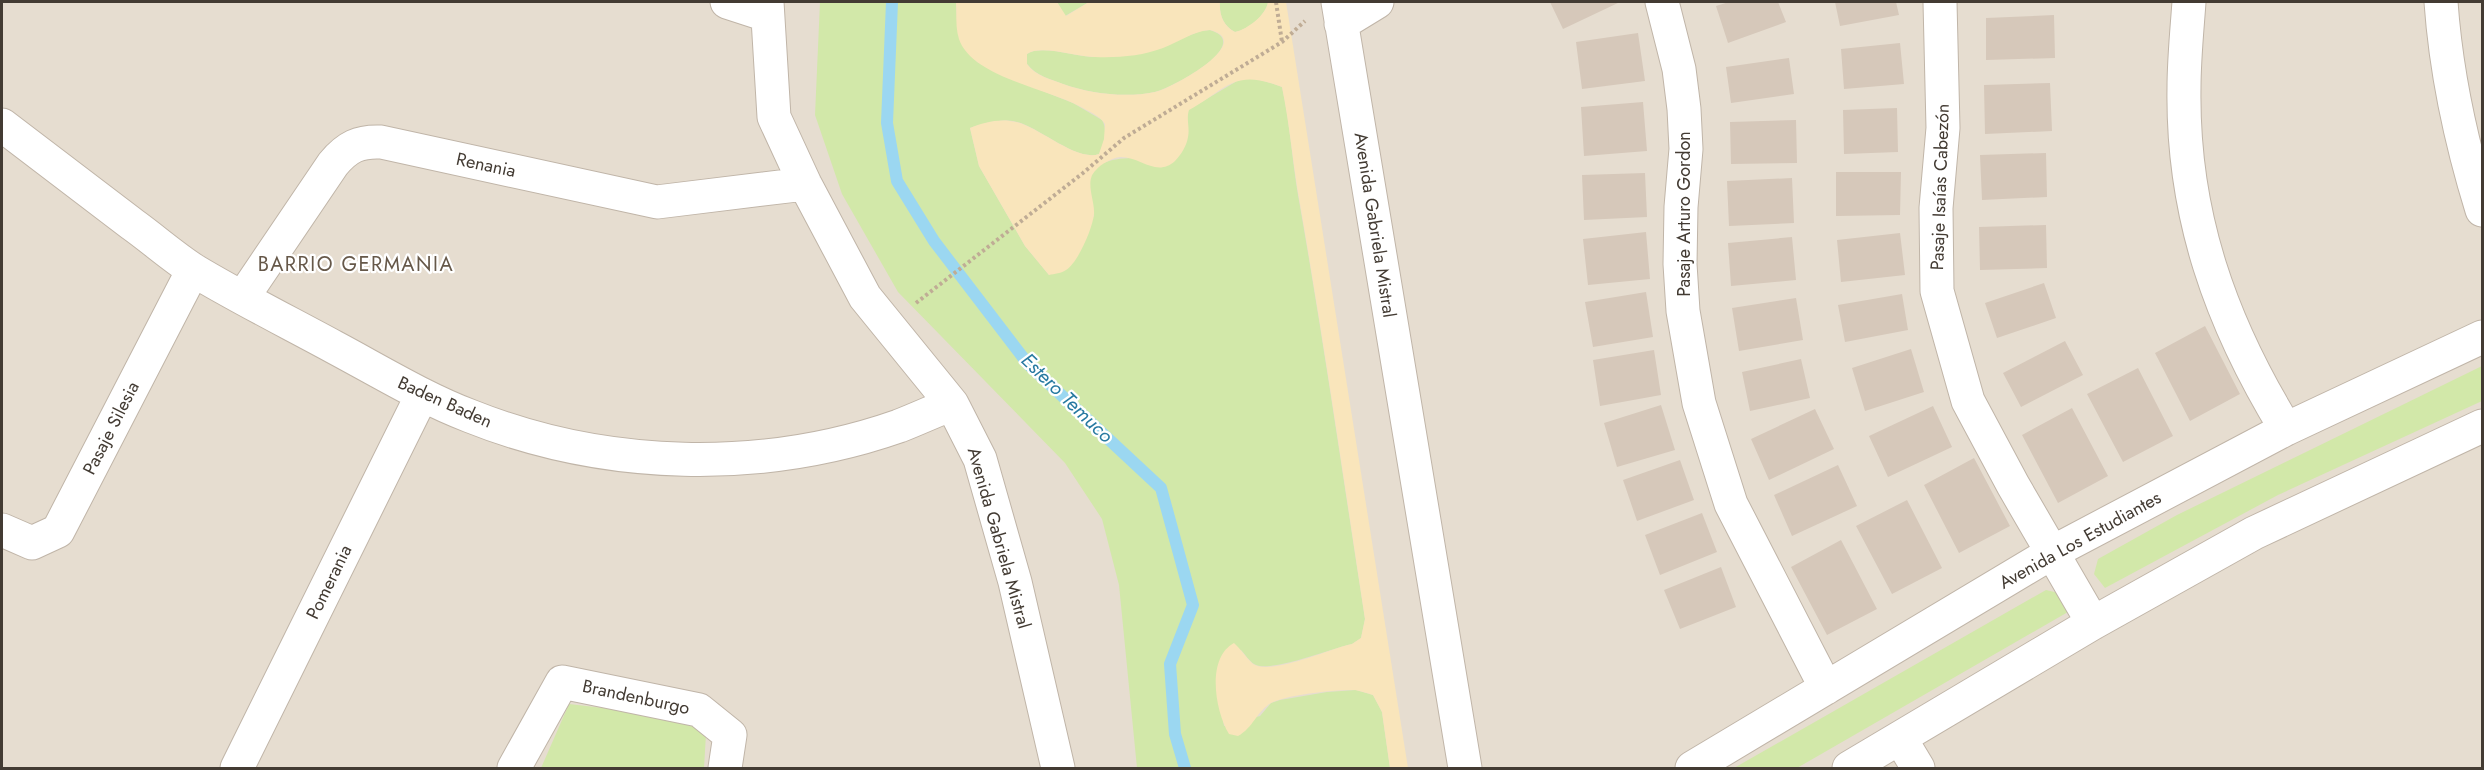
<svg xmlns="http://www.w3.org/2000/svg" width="2484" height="770" font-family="Jost,sans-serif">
  <rect width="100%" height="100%" fill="#f2ebe2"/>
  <path fill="#e6ddd0" d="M2,2h2480v766h-2480z"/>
  <path fill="#d2e8a9" d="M820,2h136l1,19 20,41 48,22 48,19 29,17c6,10 2,24 -3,34 -22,8 -60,-27 -82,-32 -16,-4 -32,1 -47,6l9,38 46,80 24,29 45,-59c0,-11 -6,-26 -4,-37 6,-30 64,-19 85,-19 19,-21 9,-28 13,-50l49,-29c15,-6 30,1 45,6 8,36 10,72 16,108 25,141 45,283 67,424l-4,19 -9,6c-20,4 -83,30 -98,20 -5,-3 -9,-10 -13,-14l-25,26 8,50 36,-10 11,-13 9,-3 47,-8 29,-2 17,5 9,17 8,56h-253l-18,-183 -17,-66 -37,-56 -167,-171 -56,-98 -27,-79z
    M1057,2h32l-24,14z
    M1220,2h48c-2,13 -20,28 -33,30 -12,-6 -16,-18 -15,-30z
    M1210,30c45,14 -38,58 -55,62 -29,6 -63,2 -92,-8 -12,-5 -27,-8 -36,-20v-10c14,-10 50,3 68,3 40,1 69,-12 106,-26z
    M2482,366v35l-204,94 -173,93 -11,-14 4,-15 79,-44z
    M2046,590l21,5 1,17 -271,156h-63z
    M569,704l111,13 26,17 -2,34h-163z"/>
  <path fill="#f9e5bb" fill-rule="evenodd" d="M956,2h101l9,14 23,-14h131c-1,12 3,24 15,30 13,-3 31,-17 33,-30h18l122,766h-18l-8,-56 -9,-17c-6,-2 -12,-4 -18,-5 -17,-1 -71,5 -84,13 -14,8 -18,25 -33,33l-9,-2c-14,-23 -23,-76 5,-91 7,6 12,15 19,21 17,12 79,-16 99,-20l9,-6 4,-19c-21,-138 -41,-277 -65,-415 -7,-39 -10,-78 -18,-117 -48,-19 -54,1 -93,23 -3,9 1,18 -1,27 -1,8 -7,18 -13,24 -19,17 -35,-5 -55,-4 -8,1 -19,7 -24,13 -12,11 -1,30 -2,44 -1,13 -16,49 -28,56 -4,3 -12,4 -17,5l-24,-29 -46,-80 -9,-38c14,-6 31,-10 46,-6 23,5 61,40 83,32l5,-15 1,-15c-6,-9 -17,-13 -26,-18 -32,-17 -108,-30 -120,-67 -4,-12 -2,-26 -3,-37zM1210,30c47,12 -40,59 -55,62 -29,6 -64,2 -92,-8 -12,-5 -28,-8 -36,-20v-10c13,-10 51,3 68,3 22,1 47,-1 68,-9 16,-6 30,-17 47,-18z"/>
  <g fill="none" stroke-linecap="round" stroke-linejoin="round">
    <path stroke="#9bd7f1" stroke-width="12" d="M892,2l-5,121 10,58 37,60 94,123 133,124 32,117 -23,59 5,70 10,34"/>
  </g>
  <path fill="#d6c8ba" d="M1550,2h70l-57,27z
    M1729,2h49l8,20 -58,21 -12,-37z
    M1835,2h61l3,13 -59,11z
    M2054,15l1,43 -69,2v-42z
    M1638,33l7,48 -63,8 -6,-47z
    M1900,43l4,41 -60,5 -3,-40z
    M1789,58l5,36 -63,9 -5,-36z
    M2050,83l2,48 -67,3 -1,-49z
    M1643,102l4,49 -63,5 -3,-49z
    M1897,108l1,44 -54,2 -1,-44z
    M1796,120l1,43 -66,1 -1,-42z
    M2046,153l1,44 -65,3 -2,-45z
    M1836,172h65l-1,43 -64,1z
    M1645,173l2,44 -63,3 -2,-45z
    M1792,178l2,45 -65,3 -2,-45z
    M2046,225l1,43 -67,2 -1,-43z
    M1646,232l4,47 -62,6 -5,-46z
    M1900,233l5,42 -64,7 -4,-42z
    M1792,237l4,43 -65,6 -3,-43z
    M2044,283l12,35 -59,20 -12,-35z
    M1646,292l7,45 -60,10 -8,-45z
    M1902,294l6,36 -63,12 -7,-37z
    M1796,298l7,42 -64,11 -7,-43z
    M2205,326l35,68 -50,27 -35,-68z
    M2065,341l18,34 -62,32 -18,-34z
    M1911,349l13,43 -59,19 -13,-43z
    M1654,350l7,45 -61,11 -7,-46z
    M1801,359l9,39 -60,13 -8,-39z
    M2138,368l35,68 -50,26 -36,-68z
    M1661,405l14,45 -58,17 -13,-44z
    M1933,406l19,41 -64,30 -19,-41z
    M2072,408l36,68 -50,27 -36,-68z
    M1815,409l19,40 -65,31 -18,-41z
    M1974,458l36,68 -51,27 -35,-68z
    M1680,460l14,40 -57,21 -14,-41z
    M1838,465l19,41 -65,30 -18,-41z
    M1907,500l35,68 -50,26 -36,-68z
    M1702,513l15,39 -57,23 -15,-40z
    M1841,540l36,69 -50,26 -36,-68z
    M1721,567l15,40 -56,22 -16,-39z"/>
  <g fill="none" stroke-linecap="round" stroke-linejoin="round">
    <defs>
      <path id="minor" d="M727,2l40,13
        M767,2l7,115 31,67 60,113 87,107 28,55 35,123 43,186
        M1338,2l127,766
        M1662,2l17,67 5,40 2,40 -5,58 -1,57 3,47 16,92 32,101 95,184
        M1940,2l3,126 -7,80 1,83 31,110 45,84 80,138
        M2189,2c-2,28 -5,57 -5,86 -2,127 37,235 102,341
        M2441,2c5,71 20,140 41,208
        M1341,24l36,-22
        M2,125c43,33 86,66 130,99 21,15 41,33 63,47 45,27 93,51 139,76 45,24 89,51 136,69 135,54 292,58 429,10 18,-7 35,-15 53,-22
        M243,297l90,-133c14,-17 26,-23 48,-22l276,60 148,-18
        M2,530l30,13 26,-12 135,-261
        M1900,738l18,30
        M237,768l185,-373
        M514,768l48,-86 137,28 31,25 -5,33
        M1692,768l361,-216 233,-123 196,-92
        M1849,768l244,-145 161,-90 228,-107"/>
    </defs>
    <use href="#minor" stroke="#c0b5a8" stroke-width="35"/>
    <path stroke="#bfac95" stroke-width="4" stroke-dasharray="3 3" stroke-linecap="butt" d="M1276,2l6,40
      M916,303l167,-130 41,-35 158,-96 23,-21"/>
    <use href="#minor" stroke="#fff" stroke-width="33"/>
  </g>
  <g text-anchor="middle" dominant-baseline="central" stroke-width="4.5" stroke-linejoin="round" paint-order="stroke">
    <g font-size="18" fill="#433b33" stroke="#fff">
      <text transform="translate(486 165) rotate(12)">Renania</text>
      <text transform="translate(1940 187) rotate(-88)">Pasaje Isaías Cabezón</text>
      <text transform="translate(1684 214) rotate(-90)">Pasaje Arturo Gordon</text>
      <text transform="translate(1375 225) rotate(81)">Avenida Gabriela Mistral</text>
      <text transform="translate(445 402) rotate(24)">Baden Baden</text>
      <text transform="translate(111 428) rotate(-63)">Pasaje Silesia</text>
      <text transform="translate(999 538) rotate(74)">Avenida Gabriela Mistral</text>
      <text transform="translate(2080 540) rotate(-29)">Avenida Los Estudiantes</text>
      <text transform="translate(329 582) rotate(-64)">Pomerania</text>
      <text transform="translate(636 697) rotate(12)">Brandenburgo</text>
    </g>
    <g font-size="20" letter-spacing="1.5" fill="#665849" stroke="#fff">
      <text x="356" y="264">BARRIO GERMANIA</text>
    </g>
    <g font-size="20" font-style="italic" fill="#287aa1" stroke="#fff">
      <text transform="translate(1067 398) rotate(44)">Estero Temuco</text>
    </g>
  </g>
  <rect width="2484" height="770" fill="none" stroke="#433b33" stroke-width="6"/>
</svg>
